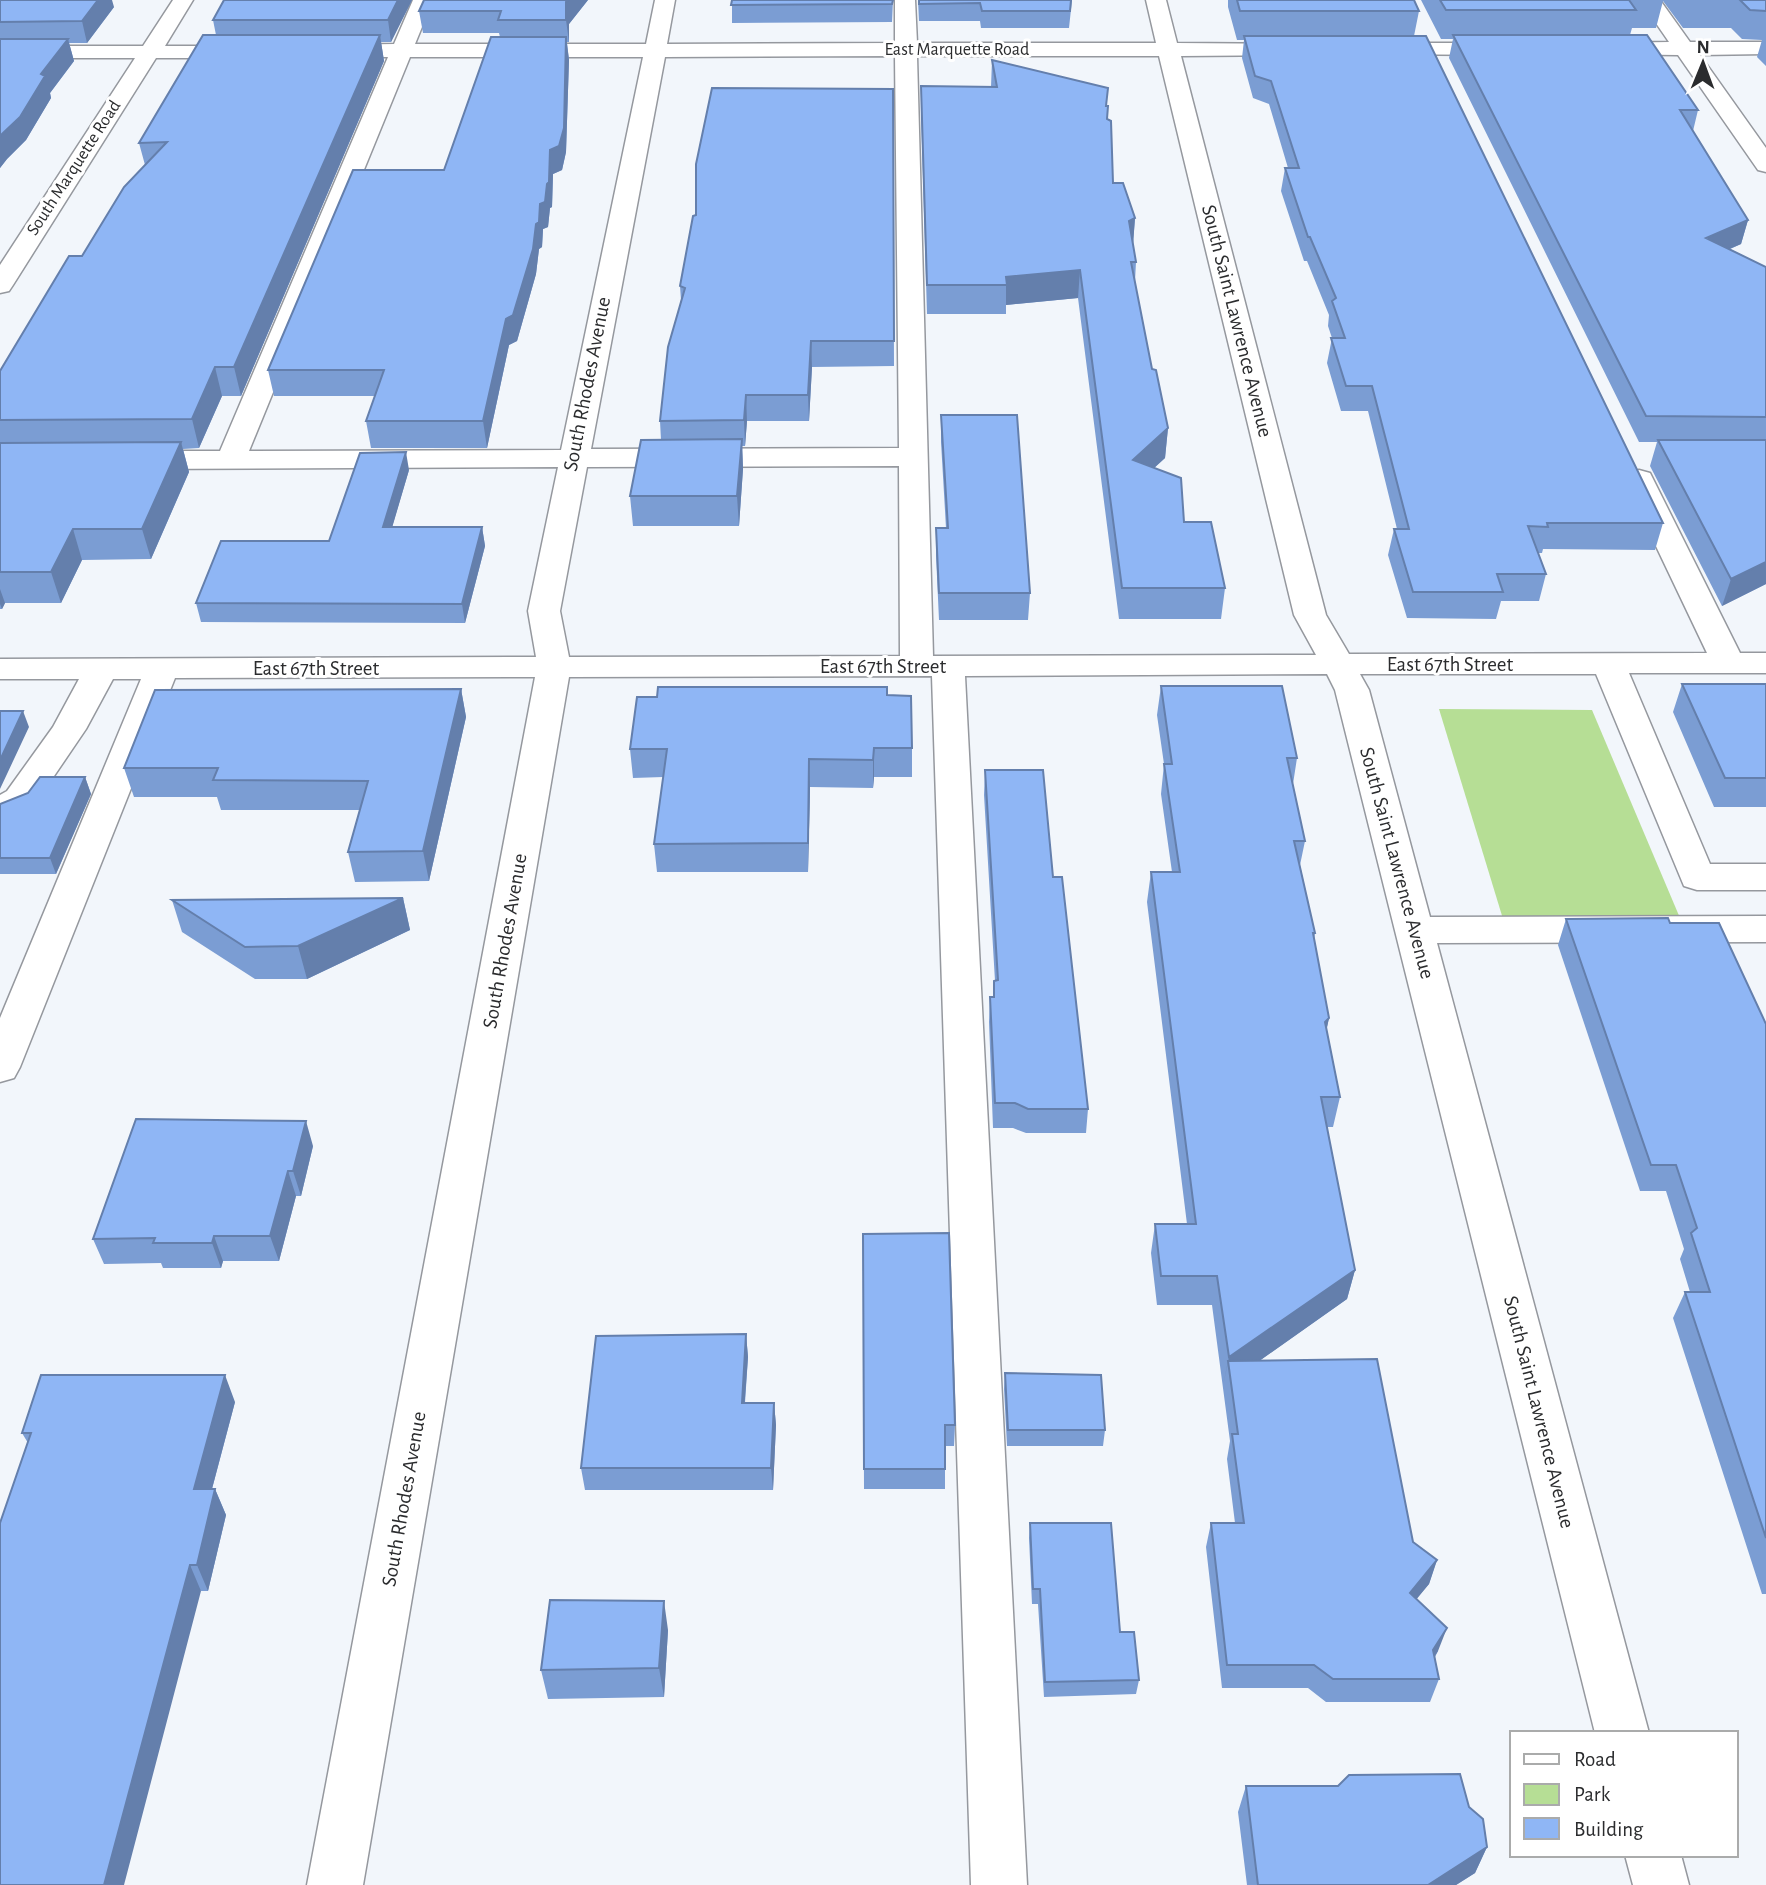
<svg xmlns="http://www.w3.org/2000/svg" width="1766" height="1885" font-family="'Alegreya Sans',sans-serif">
  <rect width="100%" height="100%" fill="#f2f6fb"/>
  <path fill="#b6de95" d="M1439,709l153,1 88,208 -177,1z"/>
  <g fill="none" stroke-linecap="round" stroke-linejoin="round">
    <defs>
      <path id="minor" d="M173,0h20l-28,46h80l8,1 3,5 -3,5 -8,1h-89l-143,227 -4,6 -9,2v-28l135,-207h-135v-12h143z
        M413,0h20l-18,44h231l9,-44h20l-8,44 228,-1v-43h20l2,43h239l-10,-43h20l11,43 126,1 3,5 -3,5 -8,1 -114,1 145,559 23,39 358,-1 -83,-174 4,-6 11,-3 11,3 90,180h26v20h-137l81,191h56v26h-69l-13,-4 -88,-212h-236l9,16 61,227 336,-1v26l-329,1 212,790h-54l-260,-1043 -8,-16 -362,2 62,1209h-56l-39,-1209 -363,1 -206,1208h-56l228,-1208 -360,1 -155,389 -6,11 -14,4v-64l141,-339h-28l-27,50 -53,78 -33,15v-27l7,-4 46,-64 26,-48h-79v-20l536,-2 -8,-46 30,-144 -423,2 -10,-3 -5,-6 5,-6 10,-3h85l168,-394h-58l-8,-1 -3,-5 3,-5 8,-1 64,-1zM895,56l4,392 -308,1 74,-392zM917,56h242l135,559 22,40 -383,1zM410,57h233l-82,393 -312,1zM899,466l1,190 -331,1 -9,-46 27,-144z
        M1640,0h20l30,42h76v12l-66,1 66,93v24l-8,-2 -80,-115 -82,-1 -3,-5 3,-5 8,-1 65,-1z
        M1380,43h121l8,1 3,5 -3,5 -8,1 -129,-1 -3,-5 3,-5z
        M1625,1855h56l8,30h-56z"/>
    </defs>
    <use href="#minor" stroke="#95989e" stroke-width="3"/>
    <use href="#minor" fill="#fff" fill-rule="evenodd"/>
  </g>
  <path fill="#7b9dd3" d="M0,0l114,7 -27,36h-18l5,18 -24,32 1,5 -25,42 -19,19 -7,9z
    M412,0l-21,42h-10l3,19 -143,335h-19l-23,52 -16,1 6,23 -38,87 -69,1 -21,43h-56l-3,6h-2v-238l82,-115 63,-91 -6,-22 77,-108 -3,-15z
    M588,0l-19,24v18h-2l2,18 -3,92 -4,18 -9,4 -1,33 -2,1 -2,19 -5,2 -1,18 -3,2 -3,25 -19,67 -8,4 -22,103h-116l-5,-27 9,-25h-101l-6,-26 176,-200 56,-133 -1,-4h-76l-4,-22z
    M732,0h161l-1,22 -160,1z
    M918,0h154l-3,28h-88l-1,-7h-61z
    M1228,0h186l5,11 -5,25 249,487 -8,27 -112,-1 -1,4h-4l8,21 -7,27h-38l-5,18 -89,-1 -19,-63 6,-26h3l-29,-118h-27l-14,-48 5,-25 -4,-12 1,-11 -22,-54h-3l-23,-70 4,-23h3l-19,-64 -16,-6 -11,-40 2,-18h-7l-9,-33z
    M1421,0h345v66l-9,-9 5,-17 -20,-1 -11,-11h-48l-20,-27 -7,27h-24l-2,7 68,75 -5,21 55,89 -7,24 -11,5 36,18v318v-1l-44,22 -72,-140 7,-24h-18l-190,-384 4,-19h-12z
    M992,60l114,46 7,77 22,35 -2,25 3,19 -1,19 17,88 16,59 -3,30 -11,10 30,54 41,66 -4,31h-102l-41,-321 -72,7v9h-79l-6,-202v-26l70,1z
    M893,89l1,277 -82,1 -3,54h-62l-2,25h-3l1,23 -4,57h-106l-3,-30 31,-56 -1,-19 21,-121 -1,-14 16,-71z
    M941,415l89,178 -2,27h-89l-3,-65v-27h10l-5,-86z
    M409,470l-17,57h90l3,19 -20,77 -264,-1 -5,-19 133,-62z
    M1682,684h84v123h-52l-41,-95z
    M1161,686l136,72 -4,26 12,57 -5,24 15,68 -1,6 15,79 -3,13 14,66 -7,30h-6l28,143 -8,29 -88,62 154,181 24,18 -8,24 -13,15 22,52 -3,6 4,22 -9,23h-104l-18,-14h-86l-16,-141 5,-24h24l-8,-64 3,-18 -18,-136h-55l-6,-52 4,-29h32l-40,-322 4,-30h21l-11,-78 3,-30 -7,-49z
    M461,689l5,28 -37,164 -74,1 -7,-30 12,-42h-139l-4,-13h-83l-10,-29z
    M887,695l25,53v29h-38l-1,11 -63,-1 -2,85h-151l-3,-28 9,-67 -30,1 -3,-29z
    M985,770l68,107 35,232 -2,24h-60l-13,-5h-20l-4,-106 1,-25h3l1,-16h1l-11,-186z
    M85,777l6,17 -35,80h-56v-70z
    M403,898l7,32 -103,49h-52l-73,-47 -10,-32z
    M1566,919l104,4 96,101v570h-4l-89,-276 12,-26h5l-10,-33 4,-10 -18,-58h-26l-82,-246z
    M313,1146l-12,50h-5l-17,65h-56l-2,7h-58l-2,-5 -57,1 -11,-25z
    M863,1234l92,191 -1,21h-9v43h-81z
    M746,1334l2,23 -3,46h29l2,22 -3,65h-188l-4,-22z
    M1005,1373l100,57 -2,16h-96l-3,-57z
    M235,1402l-23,87h3l11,26 -18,76h-7l-173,-148 -6,-10z
    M1030,1523l90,109 19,48 -3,14 -92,3 -6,-93h-6l-3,-66z
    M668,1630l-4,67 -116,2 -7,-29z
    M1246,1786l223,21 18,40 -12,26 -19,12h-209l-9,-73z"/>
  <path fill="#647fac" d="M98,0h14l2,7 -27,36 -5,-22z
    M398,0h14l-21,42 -3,-22z
    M568,0h20l-19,24v18l-3,-22v-18z
    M380,35l4,26 -143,335 -7,-29z
    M566,37l3,23 -3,92 -4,18 -9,4 -1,33 -2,1 -2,19 -5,2 -1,18 -3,2 -3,25 -19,67 -8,4 -22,103 -4,-27 23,-102 30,-95 14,-74z
    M68,39l6,22 -24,32 1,5 -25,42 -19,19 -7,9v-32l41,-62z
    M1135,218l-2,27 -4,-24z
    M1748,220l-7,24 -42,18 7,-24z
    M1080,270l-2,28 -72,7v-28z
    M811,341l1,26 -3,54 -1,-26z
    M215,367l7,29 -23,52 -7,-29z
    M746,395l1,26 -2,25 -1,-26z
    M1168,428l-3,30 -35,32 3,-30z
    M742,439l1,30 -4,57 -2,-30z
    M181,442l8,30 -38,87 -9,-30z
    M406,452l3,18 -22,75 -4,-18z
    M482,527l3,19 -20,77 -3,-19z
    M73,529l9,31 -21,43 -10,-31z
    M1766,562v22l-44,22 9,-27z
    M0,589l5,14 -3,6 -2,-5z
    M461,689l5,28 -37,164 -6,-30z
    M23,711l6,16 -29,62v-29z
    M874,748v29l-1,11v-28z
    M809,759l1,28 -2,85v-29z
    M85,777l6,17 -35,80 -6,-16z
    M403,898l7,32 -103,49 -9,-33z
    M1329,1018l-6,29 2,-25z
    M306,1121l7,25 -12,50 -8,-25z
    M288,1171l8,25 -17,65 -9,-25z
    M214,1236l9,25 -2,7 -9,-25z
    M1355,1270l-8,29 -116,82 -3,-20 -5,25 6,-29z
    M746,1334l2,23 -5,68 -1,-22z
    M225,1375l10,27 -30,113 -11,-26z
    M774,1403l2,22 -3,65 -2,-22z
    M215,1489l11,26 -18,76 -11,-26z
    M1437,1560l-8,24 -27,33 8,-24z
    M190,1565l11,26 -77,294h-20z
    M664,1601l4,29 -4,67 -5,-29z
    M1447,1628l-9,23 -14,22 9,-23z
    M1487,1847l-12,26 -19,12h-28z"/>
  <path fill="#8fb6f5" stroke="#647fac" stroke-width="2" d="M0,0h98l-16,21 -82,1z
    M224,0h174l-10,20h-175z
    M424,0h144l-2,2v18h-68l3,-9h-82z
    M732,0h161l-1,4 -161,1z
    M919,0h152l-1,11h-88l-2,-8 -61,1z
    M1237,0h177l5,11h-179z
    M1440,0h189l7,10h-190z
    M1740,0h26v11l-16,-1z
    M203,35h177l-146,332h-19l-23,52 -192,1v-49l69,-115h13l42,-69 43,-45 -28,1z
    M1453,35h194l51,75h-18l68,110 -42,18 60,29v150l-120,-1z
    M1244,36h182l237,487h-116l1,4 -20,-1 18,48h-49l6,18h-90l-19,-63h15l-37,-143h-26l-15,-48h14l-13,-37 4,-3 -26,-61h-2l-23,-69h14l-28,-87 -16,-5z
    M491,37h75l-2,91 -5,18 -9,4 -1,32 -2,2 -2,18 -5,2 -1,18 -3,2 -3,25 -20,66 -7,4 -23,102h-117l18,-51h-116l85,-200h91z
    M0,39h68l-27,35 4,2 -25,41 -20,19z
    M992,60l116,28 -2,18h2l-1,13 4,2 2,62h10l12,35 -6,3 7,41h-5l21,107 4,1 12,58 -35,32 48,18 3,44h27l14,66h-103l-42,-318 -74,7 1,8h-80l-6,-199 76,1z
    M712,88l181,1 1,252h-83l-3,54h-62l-2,25 -84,1 8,-74 17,-59 -5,-2 13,-70 3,-1v-51z
    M941,415h76l13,178h-91l-3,-65h12z
    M742,439l-5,57h-107l11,-56z
    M1658,440h108v122l-35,17z
    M181,442l-39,87h-69l-22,43h-51v-129z
    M406,452l-23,75h99l-20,77 -266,-1 25,-62h108l31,-88z
    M1682,684h84v94h-41z
    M1161,686h121l15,72h-10l18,83h-11l21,92h-2l16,85 -4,4 15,75h-19l34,173 -126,87 -12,-81h-56l-6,-52h41l-45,-352h29l-16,-108h8z
    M658,687h229v8l24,1 1,52h-38l-1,12 -64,-1 -1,84 -154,1 13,-95h-37l7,-52h20z
    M461,689l-38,162 -75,1 20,-71 -155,-1 5,-12h-94l31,-78z
    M0,711h23l-23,49z
    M985,770h58l10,107h9l26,232h-60l-13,-6h-20l-5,-106h4v-16l4,-1z
    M40,777h45l-35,81h-50v-54l28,-11z
    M403,898l-105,48 -53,1 -73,-47z
    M1668,918l2,5h49l47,101v514l-81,-246h25l-19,-59 6,-5 -21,-63h-25l-85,-246z
    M136,1119l170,2 -13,50h-5l-18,65h-56l-2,7h-59l2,-5 -62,1z
    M949,1233l6,192h-10v44h-81l-1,-235z
    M746,1334l-4,69h32l-3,65h-190l15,-132z
    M1377,1359l36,183 24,18 -27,33 37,35 -14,22 6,29h-106l-19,-14h-87l-16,-142h33l-12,-89h6l-10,-73z
    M1005,1373l96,2 4,55h-97z
    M41,1375h184l-31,114h21l-18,76h-7l-86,320h-104v-362l31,-90h-9z
    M1030,1523h81l9,109h14l5,48 -94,2 -5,-93h-7z
    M550,1600l114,1 -5,67 -118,2z
    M1460,1774l9,33 14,12 4,28 -59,38h-170l-12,-99h92l11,-11z"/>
  <g text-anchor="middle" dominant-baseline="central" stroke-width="6" stroke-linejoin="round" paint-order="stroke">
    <g font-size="18" fill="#2b2c2e" stroke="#fff">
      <text x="957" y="50">East Marquette Road</text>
      <text transform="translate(74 168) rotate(-57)">South Marquette Road</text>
    </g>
    <g font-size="21" fill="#2b2c2e" stroke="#fff">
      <text transform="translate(1237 321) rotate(76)">South Saint Lawrence Avenue</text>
      <text transform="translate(587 384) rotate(-79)">South Rhodes Avenue</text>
      <text x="1450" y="664">East 67th Street</text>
      <text x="883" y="666">East 67th Street</text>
      <text x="316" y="668">East 67th Street</text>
      <text transform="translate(1397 863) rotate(75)">South Saint Lawrence Avenue</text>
      <text transform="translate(505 941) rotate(-80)">South Rhodes Avenue</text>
      <text transform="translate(1539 1412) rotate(76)">South Saint Lawrence Avenue</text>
      <text transform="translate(404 1499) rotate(-80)">South Rhodes Avenue</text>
    </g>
  </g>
  <rect x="1510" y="1731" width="228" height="126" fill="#ffffff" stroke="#aaabab" stroke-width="2"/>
  <rect x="1524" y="1754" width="35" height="10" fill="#ffffff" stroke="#aaabab" stroke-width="2"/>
  <text x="1574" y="1766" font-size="21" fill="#2b2c2e">Road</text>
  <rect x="1524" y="1784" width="35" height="21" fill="#b6de95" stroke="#aaabab" stroke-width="2"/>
  <text x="1574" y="1801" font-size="21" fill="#2b2c2e">Park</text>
  <rect x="1524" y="1818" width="35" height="21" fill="#8fb6f5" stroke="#aaabab" stroke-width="2"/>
  <text x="1574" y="1836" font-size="21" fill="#2b2c2e">Building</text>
  <g transform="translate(1703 63) rotate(1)" stroke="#ffffff" stroke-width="5" paint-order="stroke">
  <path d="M0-5L12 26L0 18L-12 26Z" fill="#2b2c2e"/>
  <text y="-10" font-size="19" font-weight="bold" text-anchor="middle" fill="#2b2c2e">N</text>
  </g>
</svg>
